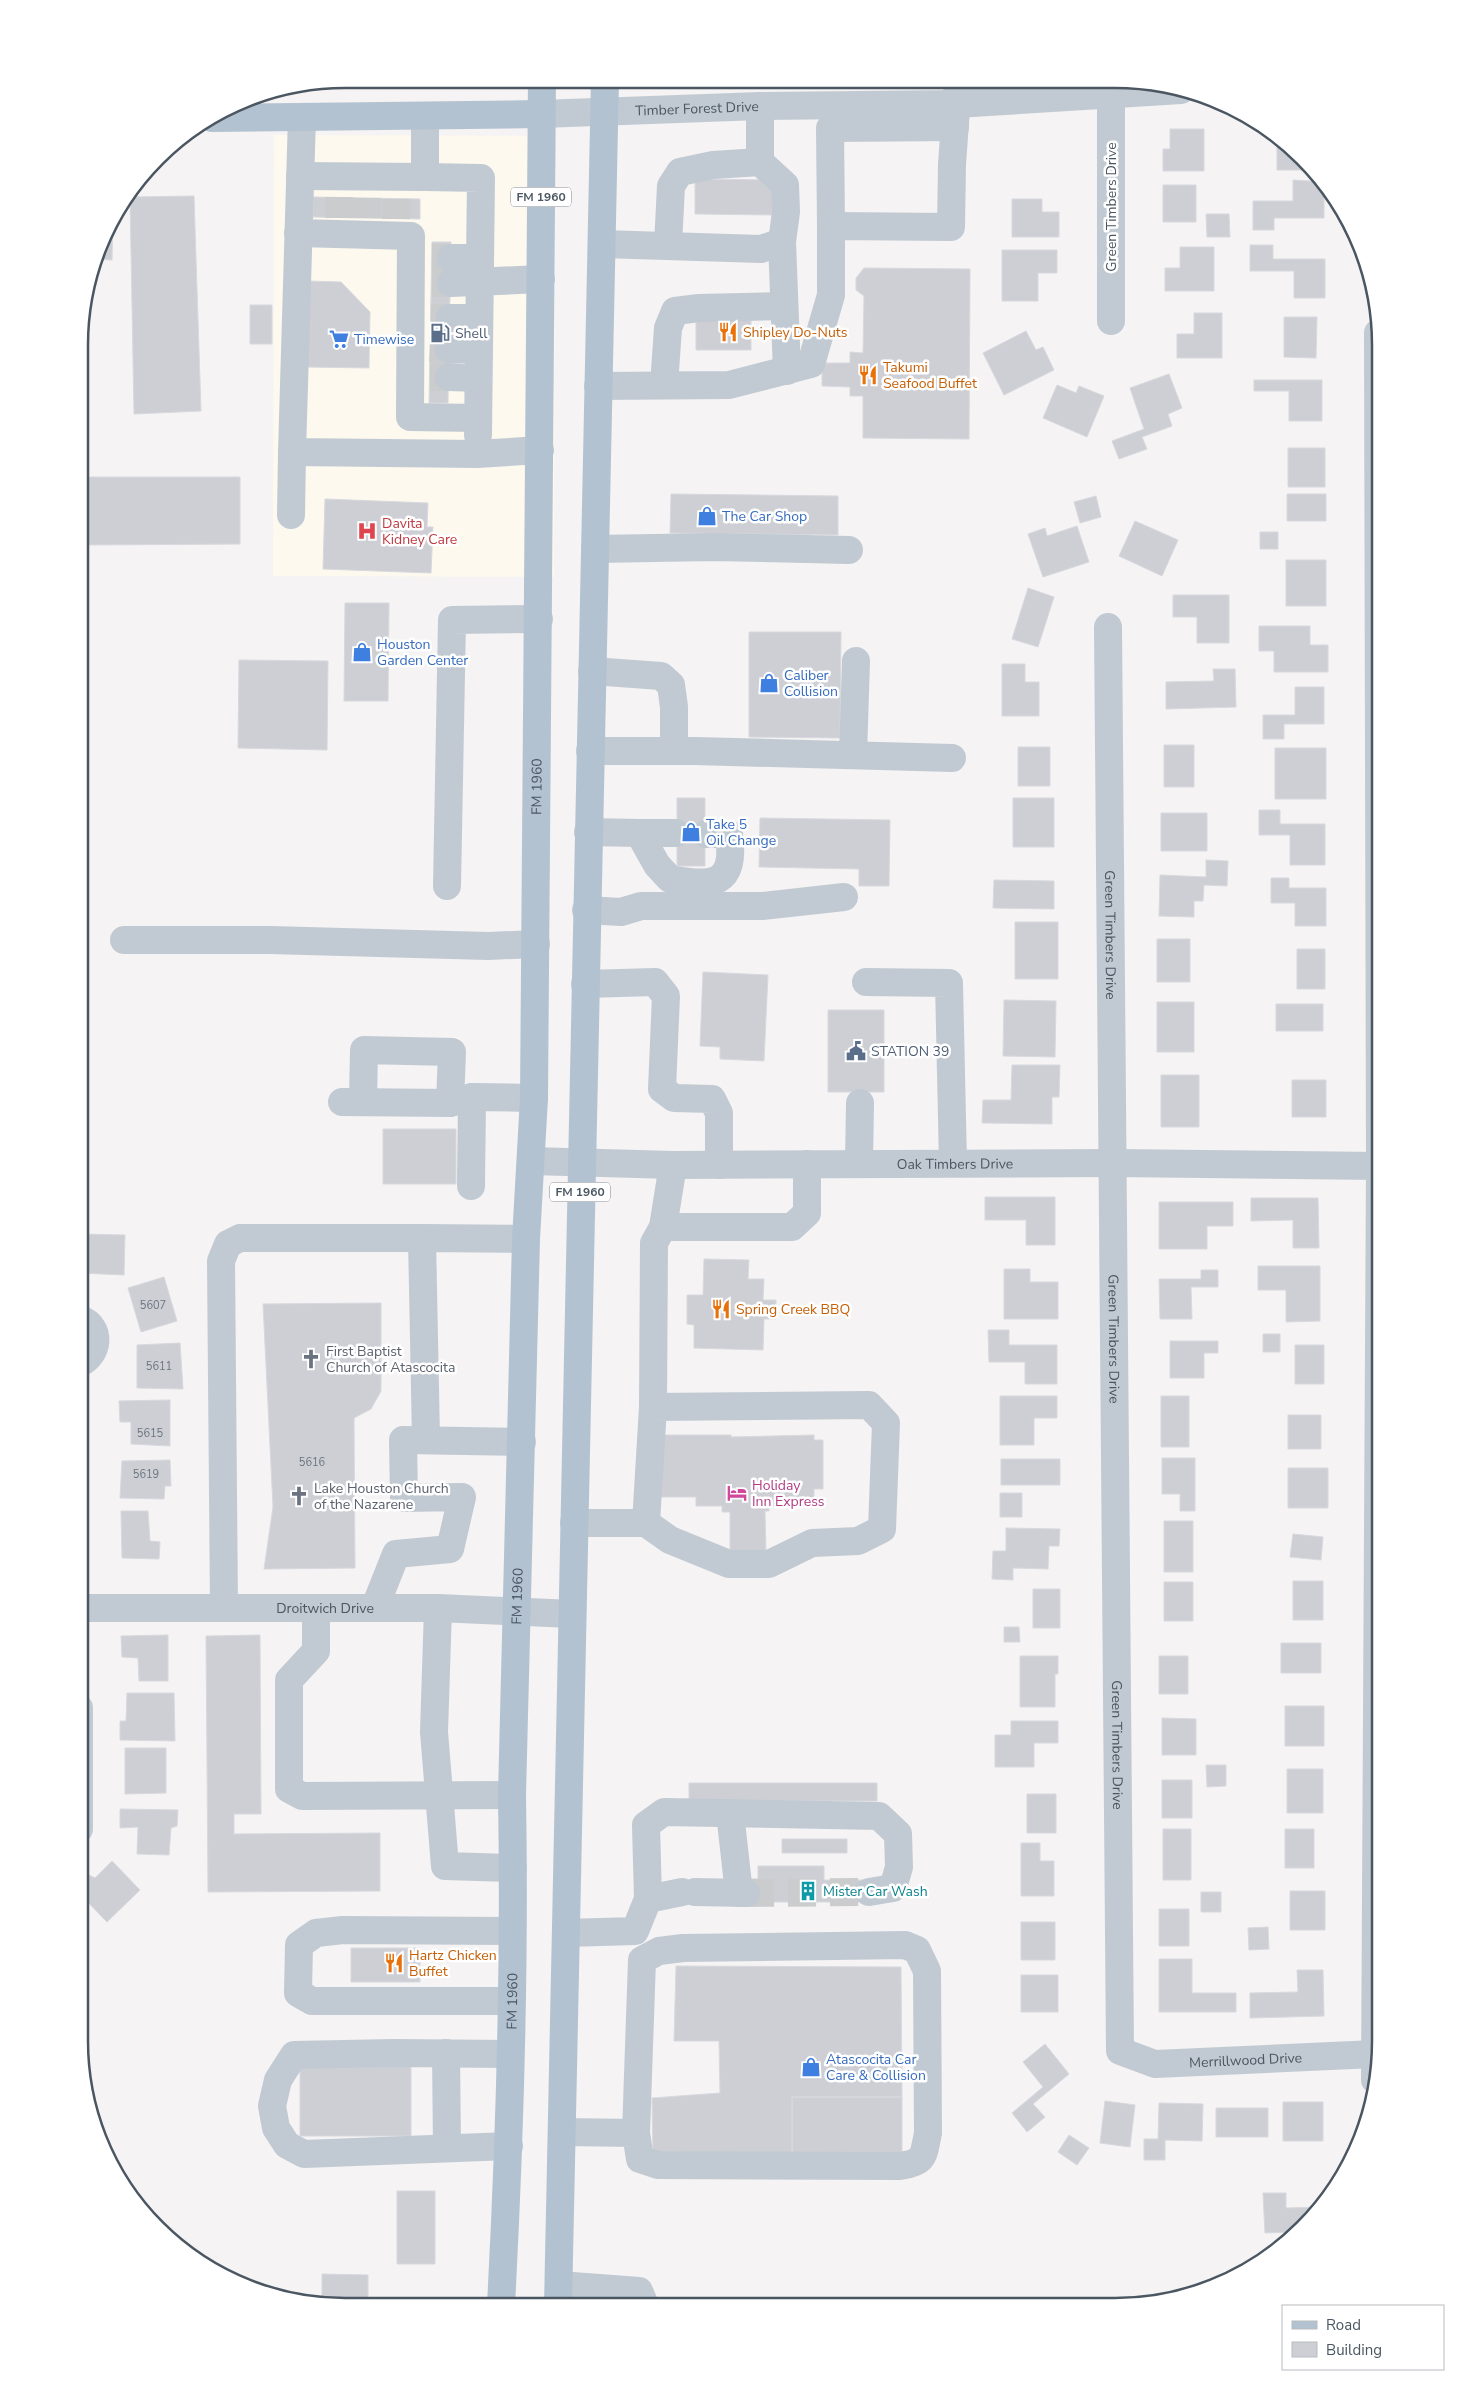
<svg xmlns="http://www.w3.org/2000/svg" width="1459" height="2385" font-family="'Nunito Sans',sans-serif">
  <rect width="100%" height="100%" fill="#f5f3f3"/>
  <path fill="#fdf9ef" d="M274,135l281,1 -1,441 -281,-1z"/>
  <path fill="#cdcfd5" stroke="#d7d9de" d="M1170,129h34v42h-41v-22h7z
    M1277,134l36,36h-36z
    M695,179l78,1 -1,35 -77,-1z
    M1293,180l31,2v36h-50v12h-21v-29h40z
    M1163,185h33v37h-33z
    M194,196l7,215 -67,3 -4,-217z
    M313,197l107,2v20l-107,-2z
    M1012,199h30v13h17v25h-47z
    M1206,214h23l1,23h-23z
    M113,218l-1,42 -16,-1 10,-32z
    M432,242h19l-3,161h-19z
    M1250,245h23v14h52v39h-31v-27h-44z
    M1180,247h34v44h-49v-23h15z
    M1002,250h55v23h-19v28h-36z
    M864,268l106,1 -1,170 -106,-1v-42h-13v-9l-28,-1v-23h28v-11l13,1 1,-57 -8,-6v-12z
    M308,281l33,1 29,30 -1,56 -62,-1z
    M250,305h22v39h-22z
    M1194,313h28v45h-45v-24h17z
    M696,314h55v36h-55z
    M1284,317h33l-1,41 -32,-1z
    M1026,331l10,19 7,-3 11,23 -50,25 -21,-42z
    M1169,374l13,34 -14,6 4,12 -30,11 5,12 -28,10 -7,-18 32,-12 -14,-41z
    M1254,380h68v41h-33v-30h-35z
    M1057,385l19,8 3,-7 25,10 -17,41 -44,-19z
    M1288,448h37v39h-37z
    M81,477h159v67l-159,1z
    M671,494l167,2v39l-168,-2z
    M1287,494h39v27h-39z
    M1096,496l5,21 -21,6 -6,-21z
    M325,499l103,4 -1,24h6l-2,46 -108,-4z
    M1135,521l43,19 -16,36 -43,-20z
    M1077,526l12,36 -46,15 -15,-43 17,-6 2,8z
    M1260,532h18v17h-18z
    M1286,560h40v46h-40z
    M1028,588l26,9 -16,50 -26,-8z
    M1173,595h56v48h-32v-26h-24z
    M345,603h44l-1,98h-44z
    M1259,626h51v19h18v27h-54v-21h-15z
    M749,632h92l-1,106 -91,-1z
    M239,660l89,1 -1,89 -89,-2z
    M1002,664h23v18h14v34h-37z
    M1213,669h22l1,38 -70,2v-27l48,-1z
    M1295,687h29v37h-40v15h-21v-24h32z
    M1164,745h30v42h-30z
    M1018,747h32v39h-32z
    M1275,748h51v51h-51z
    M677,798h28v68h-28z
    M1013,798h41v49h-41z
    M1259,810h21v14h45v41h-35v-30h-31z
    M1161,813h46v38h-46z
    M760,818l130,2 -1,66h-30v-17l-100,-2z
    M1206,860l22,1 -1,25 -23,-1 -1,16h-9v16l-35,-1 1,-41 46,2z
    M1271,878h18v10h37v38h-31v-23h-24z
    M994,880l60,1v28l-61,-1z
    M1015,922h43v57h-43z
    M1157,939h33v43h-33z
    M1297,949h28v40h-28z
    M703,972l65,3 -4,86 -44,-2v-12l-20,-1z
    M1004,1000l52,1 -1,56 -52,-1z
    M1157,1002h37v50h-37z
    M1276,1004h47v27h-47z
    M828,1010h56v82h-56z
    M1012,1065h48l-1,32h-7v27l-70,-1 1,-23h28z
    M1161,1075h38v52h-38z
    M1292,1080h34v37h-34z
    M383,1129h73v55h-73z
    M985,1197h70v48h-29v-25h-41z
    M1251,1198h67l1,50h-26v-28l-42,1z
    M1159,1202h74v24h-26v23h-48z
    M80,1234l45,1 -1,40 -44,-2z
    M704,1259l45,1 -1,19h16l-1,21h13v19h-12l-1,31 -69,-2v-23l-7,-1v-29h16z
    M1258,1266h62v55l-34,1v-32h-28z
    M1004,1269h26v13h28v37h-54z
    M1201,1270h17v17h-27l1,32h-32l-1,-40h42z
    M164,1277l13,44 -36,11 -13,-44z
    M381,1303v88l-10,18 -17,9 1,150 -91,1 9,-62 -10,-203z
    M988,1330h21v15h48v39h-32v-22h-36z
    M1263,1334h17v18h-17z
    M1170,1341h48v12h-14v25h-34z
    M180,1343l3,46 -46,-1v-43z
    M1295,1345h29v39h-29z
    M1000,1396h57v22h-23v27h-34z
    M1161,1396h28v51h-28z
    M170,1400v46l-39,-2v-22h-11l-1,-21z
    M1288,1415h33v34h-33z
    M660,1435h71v2l83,-2v5h9v49h-9v9h-23v8h-22v5h-4l1,42h-36v-41h-8v-6h-26v-9h-37z
    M1162,1458h33v53h-15v-17h-18z
    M1001,1459h59v26h-59z
    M170,1460l1,26h-6l-1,13 -44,-1 2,-37z
    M1288,1468h40v40h-40z
    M1000,1493h22v24h-22z
    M121,1511h27l2,30 10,1 -1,17 -37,-1z
    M1164,1521h29v51h-29z
    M1006,1528l54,1 -1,17h-10l-1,23 -35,-1v12l-21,-1 1,-28h13z
    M1293,1534l30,3 -2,23 -31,-3z
    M1293,1581h30v39h-30z
    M1164,1582h29v39h-29z
    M1033,1589h27v39h-27z
    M1004,1627h15l1,15h-16z
    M168,1635v46h-29l-1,-23 -16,-1 -1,-21z
    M260,1635l1,179h-27v20l146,-1v58l-172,1 -2,-256z
    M1281,1643h40v30h-40z
    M1020,1656h38v18h-3v33h-35z
    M1159,1656h29v38h-29z
    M127,1693h47l1,48 -55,-1v-19h6z
    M1285,1706h39v40h-39z
    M1162,1718l34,1v36h-34z
    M1011,1721h47v22h-24v24h-39v-32h16z
    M125,1748h41v45l-41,1z
    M1206,1765h20v21l-19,1z
    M1287,1769h36v44h-36z
    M1162,1780h30v38h-30z
    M689,1783h188v18h-188z
    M1027,1794h29v39h-29z
    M120,1809l58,1 -1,16 -6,2 -2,27 -32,-1 1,-27 -18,1z
    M1163,1829h28v51h-28z
    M1285,1829h29v39h-29z
    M782,1839h65v14h-65z
    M1021,1843h19v18h14v35h-33z
    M112,1861l28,29 -33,32 -28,-29v-8l8,-11 8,4z
    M758,1866h66v14h45v22h-122v-23h11z
    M1290,1891h35v39h-35z
    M1201,1892h20v20h-20z
    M1159,1909h30v37h-30z
    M1021,1922h34v38h-34z
    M1268,1927l1,22 -20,1 -1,-22z
    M351,1948h69v34h-69z
    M1159,1959h33v34h44v19h-77z
    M676,1966l225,1 1,130h-110v56l-139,-1 -1,-54 68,-5 -1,-52h-45z
    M1297,1970h26l1,46 -74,2v-25l48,-1z
    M1021,1975h37v37h-37z
    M1045,2044l24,30 -36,30 12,13 -18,15 -15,-19 31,-26 -20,-25z
    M300,2061h111v75h-111z
    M792,2097h110v56h-110z
    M1105,2101l30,4 -5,42 -30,-4z
    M1283,2102h40v39h-40z
    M1159,2103l44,1 -1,37 -37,-1v20h-21v-21h14z
    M1216,2108h52v29h-52z
    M1069,2135l20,13 -12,17 -19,-13z
    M397,2191h38v73h-38z
    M1263,2193h23v15l35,-1 -25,25 -31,1z
    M322,2274l46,1v29h-46z"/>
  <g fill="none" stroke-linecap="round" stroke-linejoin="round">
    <path stroke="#caccce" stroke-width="28" stroke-dasharray="28 14" stroke-linecap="butt" d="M339,197v21
      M396,199v20
      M367,218v-20
      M432,258h19
      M432,283h19
      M431,318h19
      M430,348l19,1
      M430,377h19
      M746,1893l123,-1"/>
    <g stroke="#c1cad2" stroke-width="28">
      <path d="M1111,94v227"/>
      <path d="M760,106v56l25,23 1,27 -4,30 5,129"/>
      <path id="s1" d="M541,114l219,-8 196,-2 225,-14"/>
      <path d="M302,117l-10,335 185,2 63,-4"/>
      <path d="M300,176l125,1v-61"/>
      <path d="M425,177l56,1 -3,257"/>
      <path d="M831,226l-1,-98 125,-1"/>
      <path d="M298,233l113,3 -1,181 68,1"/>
      <path d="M602,244l159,5 21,-7"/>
      <path d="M668,245l3,-59 9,-14 33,-7 47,-3"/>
      <path d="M451,258h29"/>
      <path d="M451,283l90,-4"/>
      <path d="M450,318h29"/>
      <path d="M449,349h30"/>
      <path d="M449,377l29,1"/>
      <path d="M664,385l4,-57 7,-17 24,-3 85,-2"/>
      <path d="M598,386l131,-1 82,-21 20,-69v-69l120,1 1,-63 6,-83"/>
      <path d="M291,515l1,-63"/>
      <path d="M595,549l119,-2 135,3"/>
      <path id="s2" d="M1108,627l12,1424 35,13 220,-10"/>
      <path d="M592,671l69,5 10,9 3,22v44"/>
      <path d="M590,751h105l257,7"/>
      <path d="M853,755l3,-94"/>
      <path d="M588,832l51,1"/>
      <path d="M676,833h-37l18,32 13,14c43,8 66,7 59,-45h-23"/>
      <path d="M447,886l5,-266 87,-1"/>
      <path d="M586,910l35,2 20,-6h121l82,-9"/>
      <path d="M124,940h146l218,6 48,-2"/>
      <path d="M866,982l83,1 4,180"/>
      <path d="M585,984l70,-2 11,14 -4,93 12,9 38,1 7,14v52"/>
      <path d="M342,1102l108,1 22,-6 62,1"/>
      <path d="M363,1102l1,-52 88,2 -2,51"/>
      <path id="s3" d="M531,1161l142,4 441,-2 266,3"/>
      <path d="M859,1164l1,-61"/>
      <path d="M471,1186l1,-89"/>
      <path d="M663,1227h129l15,-14v-49"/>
      <path d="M80,1363c19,-9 22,-36 0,-44"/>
      <path d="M653,1407l1,-164 9,-16 10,-62"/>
      <path d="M426,1439l-4,-201 104,1"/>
      <path d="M574,1523h72l24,17 59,24h40l43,-21 46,-2 24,-12 4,-106 -17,-18 -216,2 -7,116"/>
      <path d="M375,1607l21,-53 54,-5 12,-52 -58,1 -1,-58 119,2"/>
      <path id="s4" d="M79,1608h359l134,6"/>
      <path d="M224,1608l-3,-347 7,-17 12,-6h182"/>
      <path d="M316,1608v43l-27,29v109l13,7 210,-1"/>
      <path d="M438,1608l-4,124 11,134 68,2"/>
      <path d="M730,1813l9,80"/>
      <path d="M79,1829v-121"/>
      <path d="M695,1892l51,1"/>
      <path d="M648,1899l34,-7"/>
      <path d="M566,1933l69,-2 13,-32 -2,-74 18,-13 215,4 19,18 1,33 -6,21 -24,4"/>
      <path d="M511,2001h-199l-14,-8 1,-48 17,-12 27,-3 169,1"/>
      <path d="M446,2053l1,95"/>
      <path d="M1375,2080l5,-914 -2,-833"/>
      <path d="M562,2132l74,1 4,26 18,6 242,1c25,-4 23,-9 28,-33l-1,-162 -10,-21 -12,-5 -222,3 -24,3 -17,9 -6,173"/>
      <path d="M509,2146l-205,8 -17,-9 -11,-17 -4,-22 6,-26 16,-25 100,-2 116,1"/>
      <path d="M559,2285l80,6 6,14"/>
    </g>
    <g stroke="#b3c2d1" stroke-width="28">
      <path d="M212,118l329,-4"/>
      <path id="s5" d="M501,2305c9,-170 14,-340 11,-510l14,-556 8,-141 8,-1019"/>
      <path d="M558,2305l47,-2226"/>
    </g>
  </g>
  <defs>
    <symbol id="restaurant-bare" viewBox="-9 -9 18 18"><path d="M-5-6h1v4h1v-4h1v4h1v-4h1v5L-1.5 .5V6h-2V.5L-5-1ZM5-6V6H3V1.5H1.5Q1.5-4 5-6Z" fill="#e8710a" stroke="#fff" stroke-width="2.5" paint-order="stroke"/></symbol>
    <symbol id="fuel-bare" viewBox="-9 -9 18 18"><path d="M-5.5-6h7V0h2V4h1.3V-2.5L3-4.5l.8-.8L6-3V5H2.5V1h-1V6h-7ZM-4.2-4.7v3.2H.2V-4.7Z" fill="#5c6f8a" stroke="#fff" stroke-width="2.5" paint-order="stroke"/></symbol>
    <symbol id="supermarket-bare" viewBox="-9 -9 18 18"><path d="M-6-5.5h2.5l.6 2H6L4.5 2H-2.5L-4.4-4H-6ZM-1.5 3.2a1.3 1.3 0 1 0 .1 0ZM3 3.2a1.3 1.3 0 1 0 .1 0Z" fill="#3f7fe0" stroke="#fff" stroke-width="2.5" paint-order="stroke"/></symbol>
    <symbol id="shop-bare" viewBox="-9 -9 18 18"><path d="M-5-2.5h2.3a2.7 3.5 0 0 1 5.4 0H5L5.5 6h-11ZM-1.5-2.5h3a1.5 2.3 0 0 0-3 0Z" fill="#3f7fe0" stroke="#fff" stroke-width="2.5" paint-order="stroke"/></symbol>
    <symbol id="hospital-bare" viewBox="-9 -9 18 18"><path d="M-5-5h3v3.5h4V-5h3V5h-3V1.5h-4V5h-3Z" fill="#e0444e" stroke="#fff" stroke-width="2.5" paint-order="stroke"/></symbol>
    <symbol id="civic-bare" viewBox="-9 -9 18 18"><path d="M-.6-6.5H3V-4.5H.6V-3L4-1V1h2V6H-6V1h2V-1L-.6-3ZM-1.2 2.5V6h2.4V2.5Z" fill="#5c6f8a" stroke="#fff" stroke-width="2.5" paint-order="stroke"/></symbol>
    <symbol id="church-bare" viewBox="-9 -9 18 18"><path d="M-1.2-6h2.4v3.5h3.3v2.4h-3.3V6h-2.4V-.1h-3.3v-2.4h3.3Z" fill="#6b7280" stroke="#fff" stroke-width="2.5" paint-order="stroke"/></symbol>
    <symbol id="hotel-bare" viewBox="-9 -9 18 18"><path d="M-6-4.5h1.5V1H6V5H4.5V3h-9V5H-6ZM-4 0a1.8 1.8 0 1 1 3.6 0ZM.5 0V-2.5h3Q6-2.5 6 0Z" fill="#d1479c" stroke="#fff" stroke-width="2.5" paint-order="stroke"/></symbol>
    <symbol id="building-bare" viewBox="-9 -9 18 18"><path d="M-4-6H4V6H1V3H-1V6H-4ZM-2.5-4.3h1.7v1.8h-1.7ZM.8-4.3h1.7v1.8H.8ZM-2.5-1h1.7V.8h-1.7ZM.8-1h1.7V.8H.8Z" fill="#0f9aa8" stroke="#fff" stroke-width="2.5" paint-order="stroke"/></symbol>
  </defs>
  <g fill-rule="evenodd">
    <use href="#restaurant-bare" x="714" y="318" width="28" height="28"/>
    <use href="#fuel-bare" x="426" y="319" width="28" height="28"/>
    <use href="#supermarket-bare" x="325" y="325" width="28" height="28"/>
    <use href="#restaurant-bare" x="854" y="361" width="28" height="28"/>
    <use href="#shop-bare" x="693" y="502" width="28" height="28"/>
    <use href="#hospital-bare" x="353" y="517" width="28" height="28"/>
    <use href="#shop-bare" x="348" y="638" width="28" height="28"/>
    <use href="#shop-bare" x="755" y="669" width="28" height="28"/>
    <use href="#shop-bare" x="677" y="818" width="28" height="28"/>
    <use href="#civic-bare" x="842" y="1037" width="28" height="28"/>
    <use href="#restaurant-bare" x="707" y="1295" width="28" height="28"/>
    <use href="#church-bare" x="297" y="1345" width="28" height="28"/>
    <use href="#hotel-bare" x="723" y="1479" width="28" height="28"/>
    <use href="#church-bare" x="285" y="1482" width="28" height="28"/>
    <use href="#building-bare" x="794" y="1877" width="28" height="28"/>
    <use href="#restaurant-bare" x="380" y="1949" width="28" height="28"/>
    <use href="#shop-bare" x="797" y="2053" width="28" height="28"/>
  </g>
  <g text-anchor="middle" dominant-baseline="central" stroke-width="5" stroke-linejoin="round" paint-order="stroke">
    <g font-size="11" fill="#6b747e">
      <text x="153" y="1305">5607</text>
      <text x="159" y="1366">5611</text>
      <text x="150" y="1433">5615</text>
      <text x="312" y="1462">5616</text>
      <text x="146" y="1474">5619</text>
    </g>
    <g fill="#fff" stroke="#808990" stroke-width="1">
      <rect x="511" y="187.5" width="60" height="19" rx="4"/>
      <rect x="550" y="1182.5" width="60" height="19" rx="4"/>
    </g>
    <g font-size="12" font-weight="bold" fill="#4a5661">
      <text x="541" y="197">FM 1960</text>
      <text x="580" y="1192">FM 1960</text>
    </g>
    <g font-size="14" fill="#4a5661" stroke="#fff">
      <text stroke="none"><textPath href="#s1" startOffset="156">Timber Forest Drive</textPath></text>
      <text transform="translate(1111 207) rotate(-90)">Green Timbers Drive</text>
      <text stroke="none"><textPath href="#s5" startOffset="1519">FM 1960</textPath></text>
      <text stroke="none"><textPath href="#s2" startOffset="308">Green Timbers Drive</textPath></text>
      <text stroke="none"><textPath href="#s3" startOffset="424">Oak Timbers Drive</textPath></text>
      <text stroke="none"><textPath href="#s2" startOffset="712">Green Timbers Drive</textPath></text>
      <text stroke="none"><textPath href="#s5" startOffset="709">FM 1960</textPath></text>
      <text stroke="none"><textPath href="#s4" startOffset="246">Droitwich Drive</textPath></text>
      <text stroke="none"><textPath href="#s2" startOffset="1118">Green Timbers Drive</textPath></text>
      <text stroke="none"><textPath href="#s5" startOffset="304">FM 1960</textPath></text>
      <text stroke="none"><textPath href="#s2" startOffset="1552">Merrillwood Drive</textPath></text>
    </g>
    <g font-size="14" fill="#c56008" stroke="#fff" text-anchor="start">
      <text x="743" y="332">Shipley Do-Nuts</text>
      <text x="883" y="367">Takumi<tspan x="883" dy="16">Seafood Buffet</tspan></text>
      <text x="736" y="1309">Spring Creek BBQ</text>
      <text x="409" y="1955">Hartz Chicken<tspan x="409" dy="16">Buffet</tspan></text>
    </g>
    <g font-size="14" fill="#4e5e75" stroke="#fff" text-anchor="start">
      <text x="455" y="333">Shell</text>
      <text x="871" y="1051">STATION 39</text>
    </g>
    <g font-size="14" fill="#366cbe" stroke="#fff" text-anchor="start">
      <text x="354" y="339">Timewise</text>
      <text x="722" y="516">The Car Shop</text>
      <text x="377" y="644">Houston<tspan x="377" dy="16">Garden Center</tspan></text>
      <text x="784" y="675">Caliber<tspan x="784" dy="16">Collision</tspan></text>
      <text x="706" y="824">Take 5<tspan x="706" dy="16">Oil Change</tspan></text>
      <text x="826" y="2059">Atascocita Car<tspan x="826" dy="16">Care &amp; Collision</tspan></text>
    </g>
    <g font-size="14" fill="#be3a42" stroke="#fff" text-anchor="start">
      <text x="382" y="523">Davita<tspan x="382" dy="16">Kidney Care</tspan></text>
    </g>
    <g font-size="14" fill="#5b616d" stroke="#fff" text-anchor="start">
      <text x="326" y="1351">First Baptist<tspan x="326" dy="16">Church of Atascocita</tspan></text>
      <text x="314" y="1488">Lake Houston Church<tspan x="314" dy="16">of the Nazarene</tspan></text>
    </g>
    <g font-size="14" fill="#b23c85" stroke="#fff" text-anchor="start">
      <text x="752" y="1485">Holiday<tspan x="752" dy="16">Inn Express</tspan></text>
    </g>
    <g font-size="14" fill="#0d838f" stroke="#fff" text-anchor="start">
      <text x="823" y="1891">Mister Car Wash</text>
    </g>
  </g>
  <path d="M0 0H1459V2385H0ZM345 88H1115A257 257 0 0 1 1372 345V2041A257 257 0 0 1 1115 2298H345A257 257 0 0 1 88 2041V345A257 257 0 0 1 345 88Z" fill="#fff" fill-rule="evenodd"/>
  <path fill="none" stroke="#4a5661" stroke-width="2.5" d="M345 88H1115A257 257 0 0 1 1372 345V2041A257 257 0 0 1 1115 2298H345A257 257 0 0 1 88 2041V345A257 257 0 0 1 345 88Z"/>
  <rect x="1282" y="2305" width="162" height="65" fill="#ffffff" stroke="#b7bbc0"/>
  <rect x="1292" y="2321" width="25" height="8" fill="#b3c2d1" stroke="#b7bbc0"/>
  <text x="1326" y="2330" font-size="15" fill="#4a5661">Road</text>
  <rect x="1292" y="2342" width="25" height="15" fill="#cdcfd5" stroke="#b7bbc0"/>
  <text x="1326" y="2355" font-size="15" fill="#4a5661">Building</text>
</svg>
